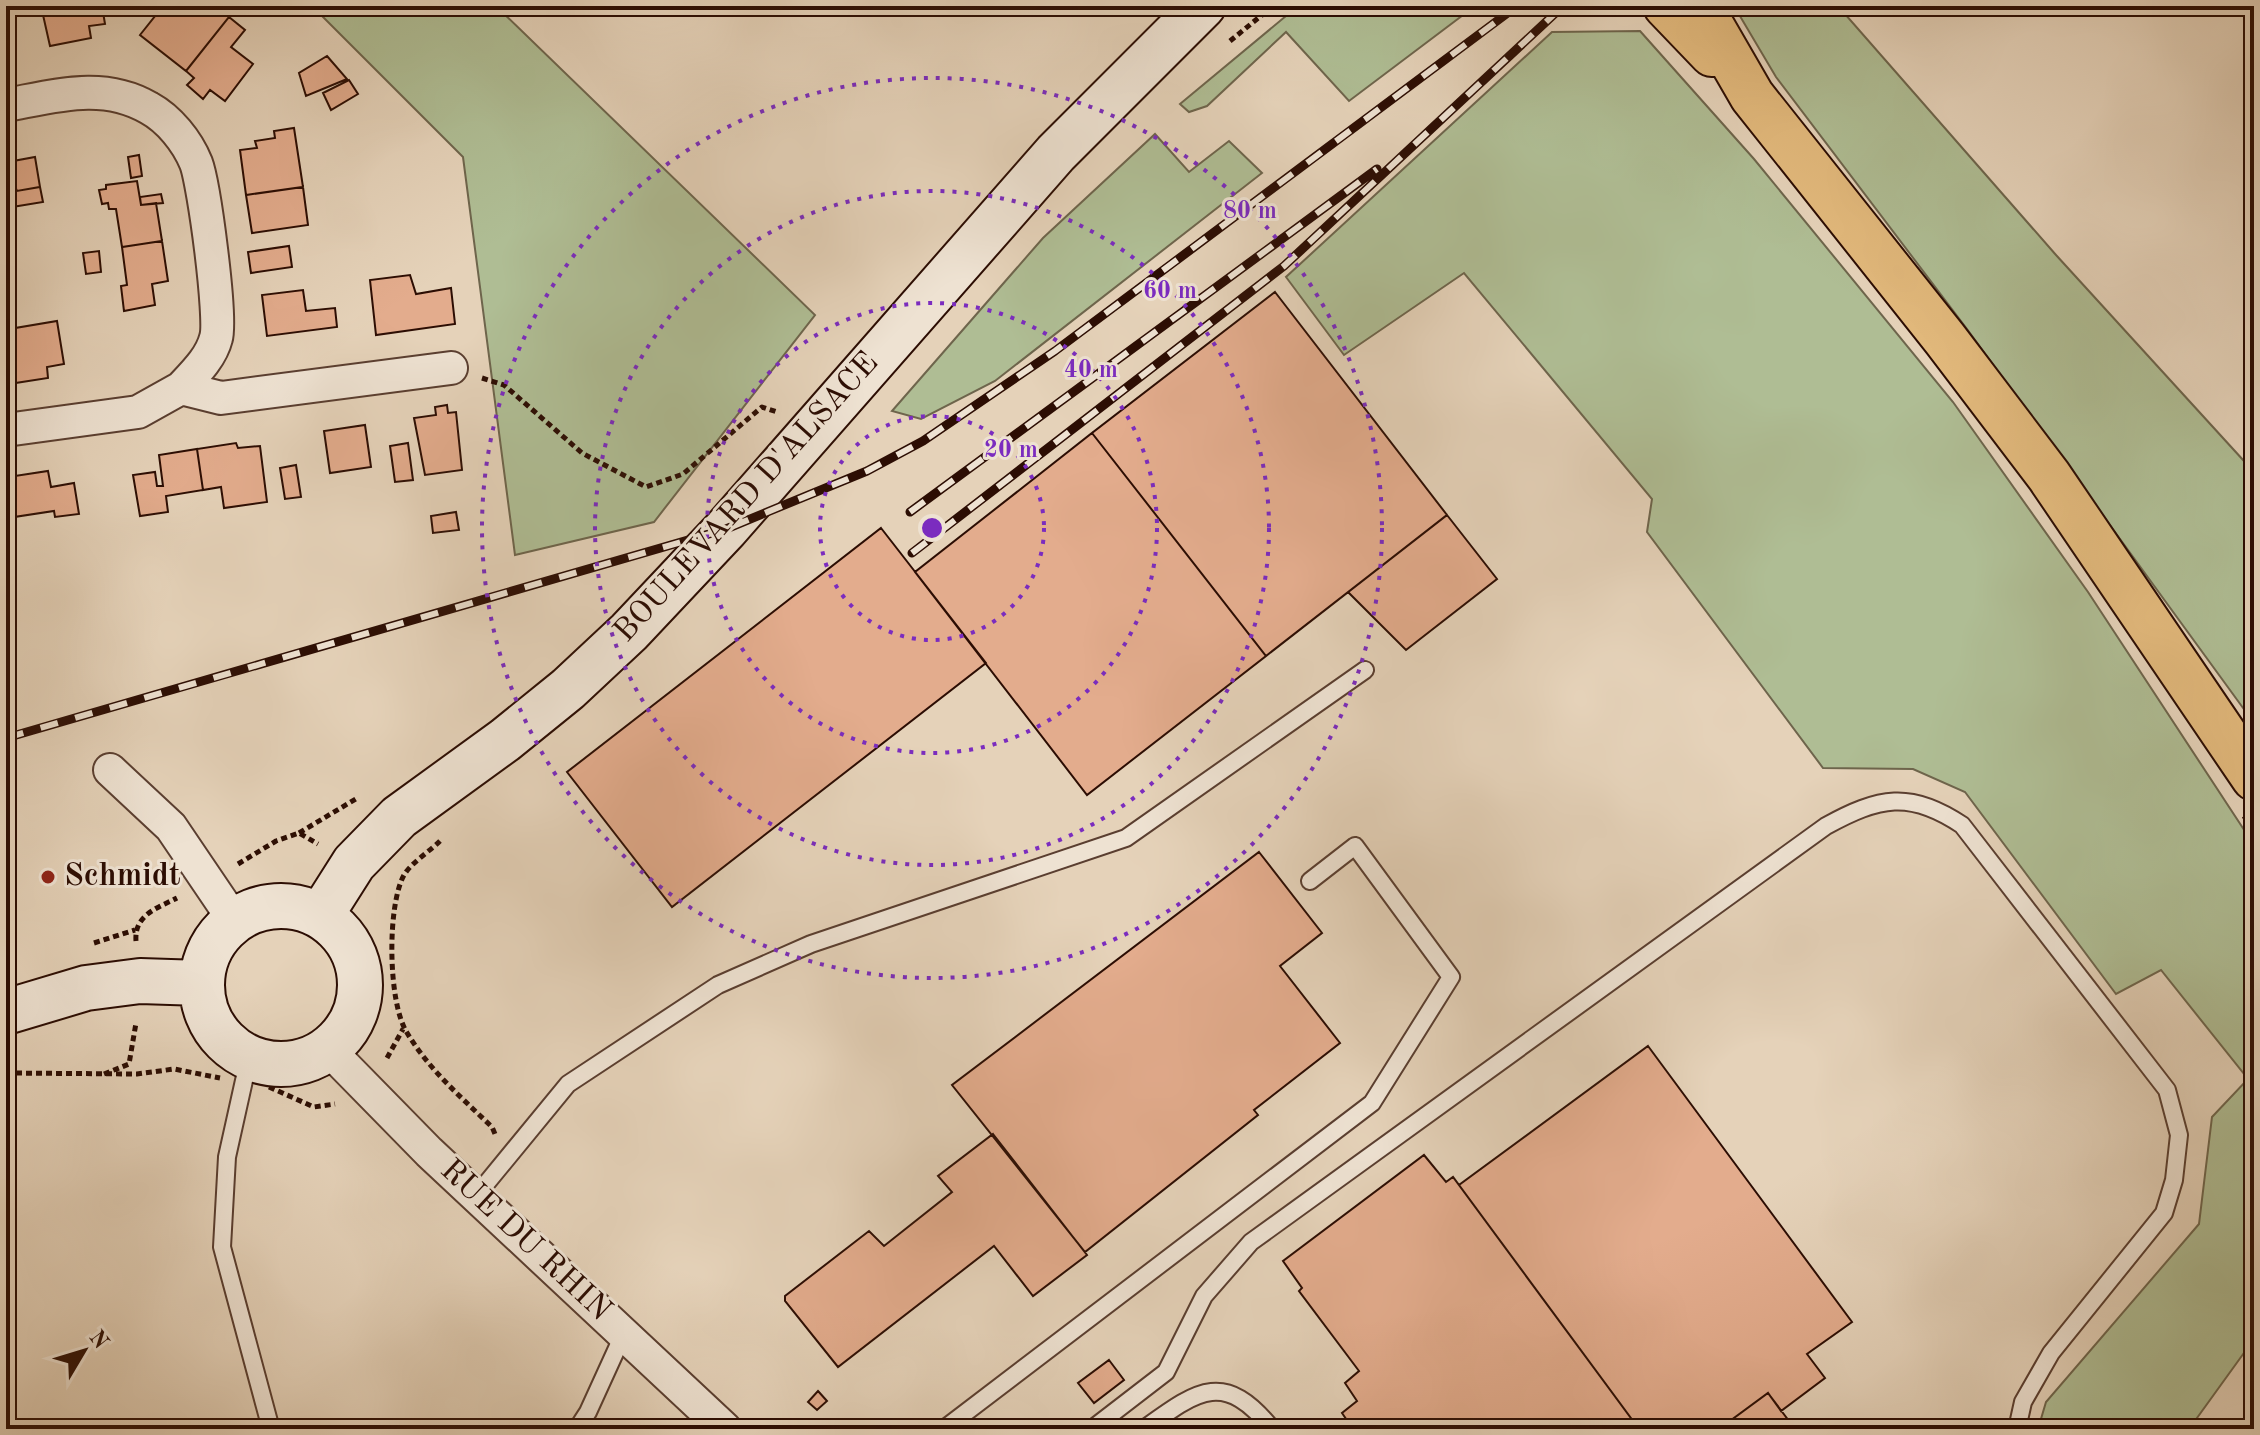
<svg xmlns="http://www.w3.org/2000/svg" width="2260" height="1435" font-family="'Old Standard TT',serif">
  <rect width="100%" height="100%" fill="#e5d2b9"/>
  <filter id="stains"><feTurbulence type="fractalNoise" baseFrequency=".0025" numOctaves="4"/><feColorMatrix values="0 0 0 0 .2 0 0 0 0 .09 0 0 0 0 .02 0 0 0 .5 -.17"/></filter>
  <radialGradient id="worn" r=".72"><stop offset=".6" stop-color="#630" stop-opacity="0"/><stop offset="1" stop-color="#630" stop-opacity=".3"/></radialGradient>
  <path fill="#afbd94" stroke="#6e654c" stroke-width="2" d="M312,6h184l319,309 -161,207 -139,33 -52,-398z
    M1298,6h177l-126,95 -63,-69 -79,74 -18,6 -9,-8z
    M1734,6h104l218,249 198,217v251l-287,-394 -191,-252z
    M1640,31l114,128 199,243 135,190 166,253v494l-65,90h-151l8,-27 153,-178 13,-107 36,-38 -87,-109 -45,24 -151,-202 -52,-23 -90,-1 -176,-236 5,-33 -188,-226 -120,82 -58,-78 266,-245z
    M1155,134l34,38 40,-31 33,32 -267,208 -74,38 -29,-8 151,-173z"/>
  <path fill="#e3ac8d" stroke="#2c0d03" stroke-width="2" d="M41,6h61l3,18 -16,2 2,12 -41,8z
    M148,6h66l15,11 -43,54 -46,-36 15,-19 -9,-8z
    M229,17l16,13 -14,17 22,17 -28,37 -15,-11 -7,9 -16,-14 7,-7 -8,-7z
    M327,56l20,23 -41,17 -7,-23z
    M349,80l9,14 -27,16 -8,-17z
    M294,128l9,59 -57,8 -6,-45 17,-2 -2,-7 20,-3 -1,-7z
    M10,145l3,16 22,-4 5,30 -23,4 -2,-5 -9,1v-41z
    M139,155l3,21 -11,2 -3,-21z
    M137,181l4,24 15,-2 6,38 -40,6 -6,-38h-7l-1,-6 -6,1 -3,-14 7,-1v-4z
    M15,186l2,5 23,-4 3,15 -37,6v-21z
    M303,187l5,38 -56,8 -6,-38z
    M161,194l2,9 -22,2 -1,-8z
    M162,241l6,40 -16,3 3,21 -31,6 -3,-25 6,-1 -5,-38z
    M289,246l3,21 -41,6 -3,-21z
    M99,251l2,21 -15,2 -3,-21z
    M410,275l6,19 35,-6 4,36 -79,11 -6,-55z
    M303,290l3,21 29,-3 2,19 -70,9 -5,-41z
    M1275,292l172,223 -181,141 -174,-223z
    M6,313l3,16 48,-8 7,43 -17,3 1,11 -39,6z
    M447,405l1,8 8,-1 6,58 -37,5 -11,-57 22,-3 -1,-8z
    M365,425l6,42 -41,6 -6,-42z
    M1092,433l174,223 -179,139 -172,-223z
    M236,443l2,5 22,-2 7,56 -43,6 -3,-21 -18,3 -6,-41z
    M408,443l5,37 -18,2 -5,-36z
    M197,449l6,41 -37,6 2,16 -28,4 -7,-41 22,-3 2,14h6l-4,-31z
    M296,465l5,32 -16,2 -5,-31z
    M48,471l3,16 23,-4 5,31 -24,3 -1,-6 -40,6 -6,-40z
    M6,477l8,40 -8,1z
    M456,512l3,18 -26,3 -2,-17z
    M1447,515l50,64 -91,71 -58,-58z
    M881,528l105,135 -314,244 -105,-135z
    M1259,852l63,81 -42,33 60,77 -86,67 4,5 -173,137 -133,-167z
    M1648,1046l204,276 -45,32 18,24 -44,33 -13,-18 -49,36h-80l-180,-244z
    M993,1134l94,121 -54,41 -39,-50 -156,121 -53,-66v-5l84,-65 15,15 68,-54 -14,-16z
    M1424,1155l22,27 7,-5 186,252h-236l-7,-9 -13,9h-30l-11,-16 15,-12 -12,-18 14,-12 -60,-80 3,-3 -19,-27z
    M1109,1360l15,20 -30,23 -16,-20z
    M818,1391l9,10 -10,9 -9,-8z
    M1768,1393l27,36h-76z"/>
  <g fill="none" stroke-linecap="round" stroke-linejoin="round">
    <defs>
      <path id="lane" d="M249,1058l-22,99 -5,90 49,182
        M476,1196l92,-112 150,-99 93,-41 315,-106 239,-168
        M577,1429l11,-17 36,-79
        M944,1429l428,-326 79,-126 -96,-131 -45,35
        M1092,1429l74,-57 38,-76 47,-54 575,-416c53,-29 84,-36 136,-1l205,265 12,45 -5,45 -10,33 -113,140 -28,49 -6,27
        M1144,1429c53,-38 80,-60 128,0"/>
      <path id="street" d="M6,105c49,-9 97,-24 143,3 20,11 38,33 47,55 8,21 26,155 20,175 -5,20 -22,36 -35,50
        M6,430l132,-18 43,-24 40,10 230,-30
        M110,770l61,57 63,93
        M328,1049l101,103 296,277"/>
      <path id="secondary" d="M202 985a79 79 0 1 1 158 0a79 79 0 1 1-158 0Z
        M321,915l33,-52 45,-46 106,-77 63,-51 61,-57 97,-103 330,-376 147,-147
        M6,1012l80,-24 54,-7 61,2"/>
      <path id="primary" d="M1666,6l46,48
        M1700,6l52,90 193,243 104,137 205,302"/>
    </defs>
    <use href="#lane" stroke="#5a3e30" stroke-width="20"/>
    <use href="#street" stroke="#5a3e30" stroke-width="36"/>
    <use href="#secondary" stroke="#2c0d03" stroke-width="48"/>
    <use href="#primary" stroke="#2c0d03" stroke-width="48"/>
    <path stroke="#2c0d03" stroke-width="5" stroke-dasharray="6 4" stroke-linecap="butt" d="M1230,41l43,-35
      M482,378l22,7 78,68 64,34 37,-13 79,-67 15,5
      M2244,816l10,15
      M299,833l60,-36
      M440,841c-10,10 -29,22 -36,34 -17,31 -16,125 2,156 22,38 55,66 86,96l3,7
      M238,864l38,-23 23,-8 19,11
      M136,941c-2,-26 21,-33 41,-43
      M94,943l41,-13
      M387,1058l16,-29
      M6,1073l131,1 37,-5 46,9
      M104,1074l25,-10 7,-41
      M269,1087l45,20 21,-3"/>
    <use href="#lane" stroke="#eee2d2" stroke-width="16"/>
    <use href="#street" stroke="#eee2d2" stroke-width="32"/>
    <use href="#secondary" stroke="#eee2d2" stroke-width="44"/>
    <use href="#primary" stroke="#e2b97c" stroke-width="44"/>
    <defs>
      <path id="rail" d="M910,512l467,-343
        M912,553l372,-287 279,-260
        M6,738l720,-209 141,-58 56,-30 132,-90 462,-345"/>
    </defs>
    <use href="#rail" stroke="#2c0d03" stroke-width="9"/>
    <use href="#rail" stroke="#eee2d2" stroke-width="6" stroke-dasharray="18" stroke-linecap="butt"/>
  </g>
  <g fill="none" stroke="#7b2cbf" stroke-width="4" stroke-dasharray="4 8">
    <circle cx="932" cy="528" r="112"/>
    <circle cx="932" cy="528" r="225"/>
    <circle cx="932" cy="528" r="337"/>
    <circle cx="932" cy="528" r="450"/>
  </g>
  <circle fill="#8f2418" stroke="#eee2d2" stroke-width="3" cx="48" cy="877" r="8"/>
  <g text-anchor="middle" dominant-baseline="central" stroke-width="6" stroke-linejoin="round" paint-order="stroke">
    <g font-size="32" fill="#2c0d03" stroke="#eee2d2">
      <text transform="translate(747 498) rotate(-48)">BOULEVARD D'ALSACE</text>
      <text transform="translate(525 1241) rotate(43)">RUE DU RHIN</text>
    </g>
    <g font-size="32" font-weight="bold" fill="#2c0d03" stroke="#eee2d2" text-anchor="start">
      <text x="64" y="877">Schmidt</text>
    </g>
  </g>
  <circle cx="932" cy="528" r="12" fill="#7b2cbf" stroke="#eee2d2" stroke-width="4"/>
  <g font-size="24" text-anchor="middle" font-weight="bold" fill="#7b2cbf" stroke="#eee2d2" stroke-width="6" stroke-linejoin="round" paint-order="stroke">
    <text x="1250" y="218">80 m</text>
    <text x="1170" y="298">60 m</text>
    <text x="1091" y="377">40 m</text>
    <text x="1011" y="457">20 m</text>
  </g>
  <rect width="2260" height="1435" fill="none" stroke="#e5d2b9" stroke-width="32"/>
  <rect x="8" y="8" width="2244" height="1419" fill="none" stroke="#2c0d03" stroke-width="4"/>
  <rect x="16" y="16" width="2228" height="1403" fill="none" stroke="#2c0d03" stroke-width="2"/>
  <g transform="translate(84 1351) rotate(52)" stroke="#eee2d2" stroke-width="6" paint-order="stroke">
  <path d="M0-6L14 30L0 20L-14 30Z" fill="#2c0d03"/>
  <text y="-12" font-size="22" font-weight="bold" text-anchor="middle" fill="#2c0d03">N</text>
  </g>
  <rect width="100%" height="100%" filter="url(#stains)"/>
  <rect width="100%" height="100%" fill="url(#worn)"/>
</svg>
